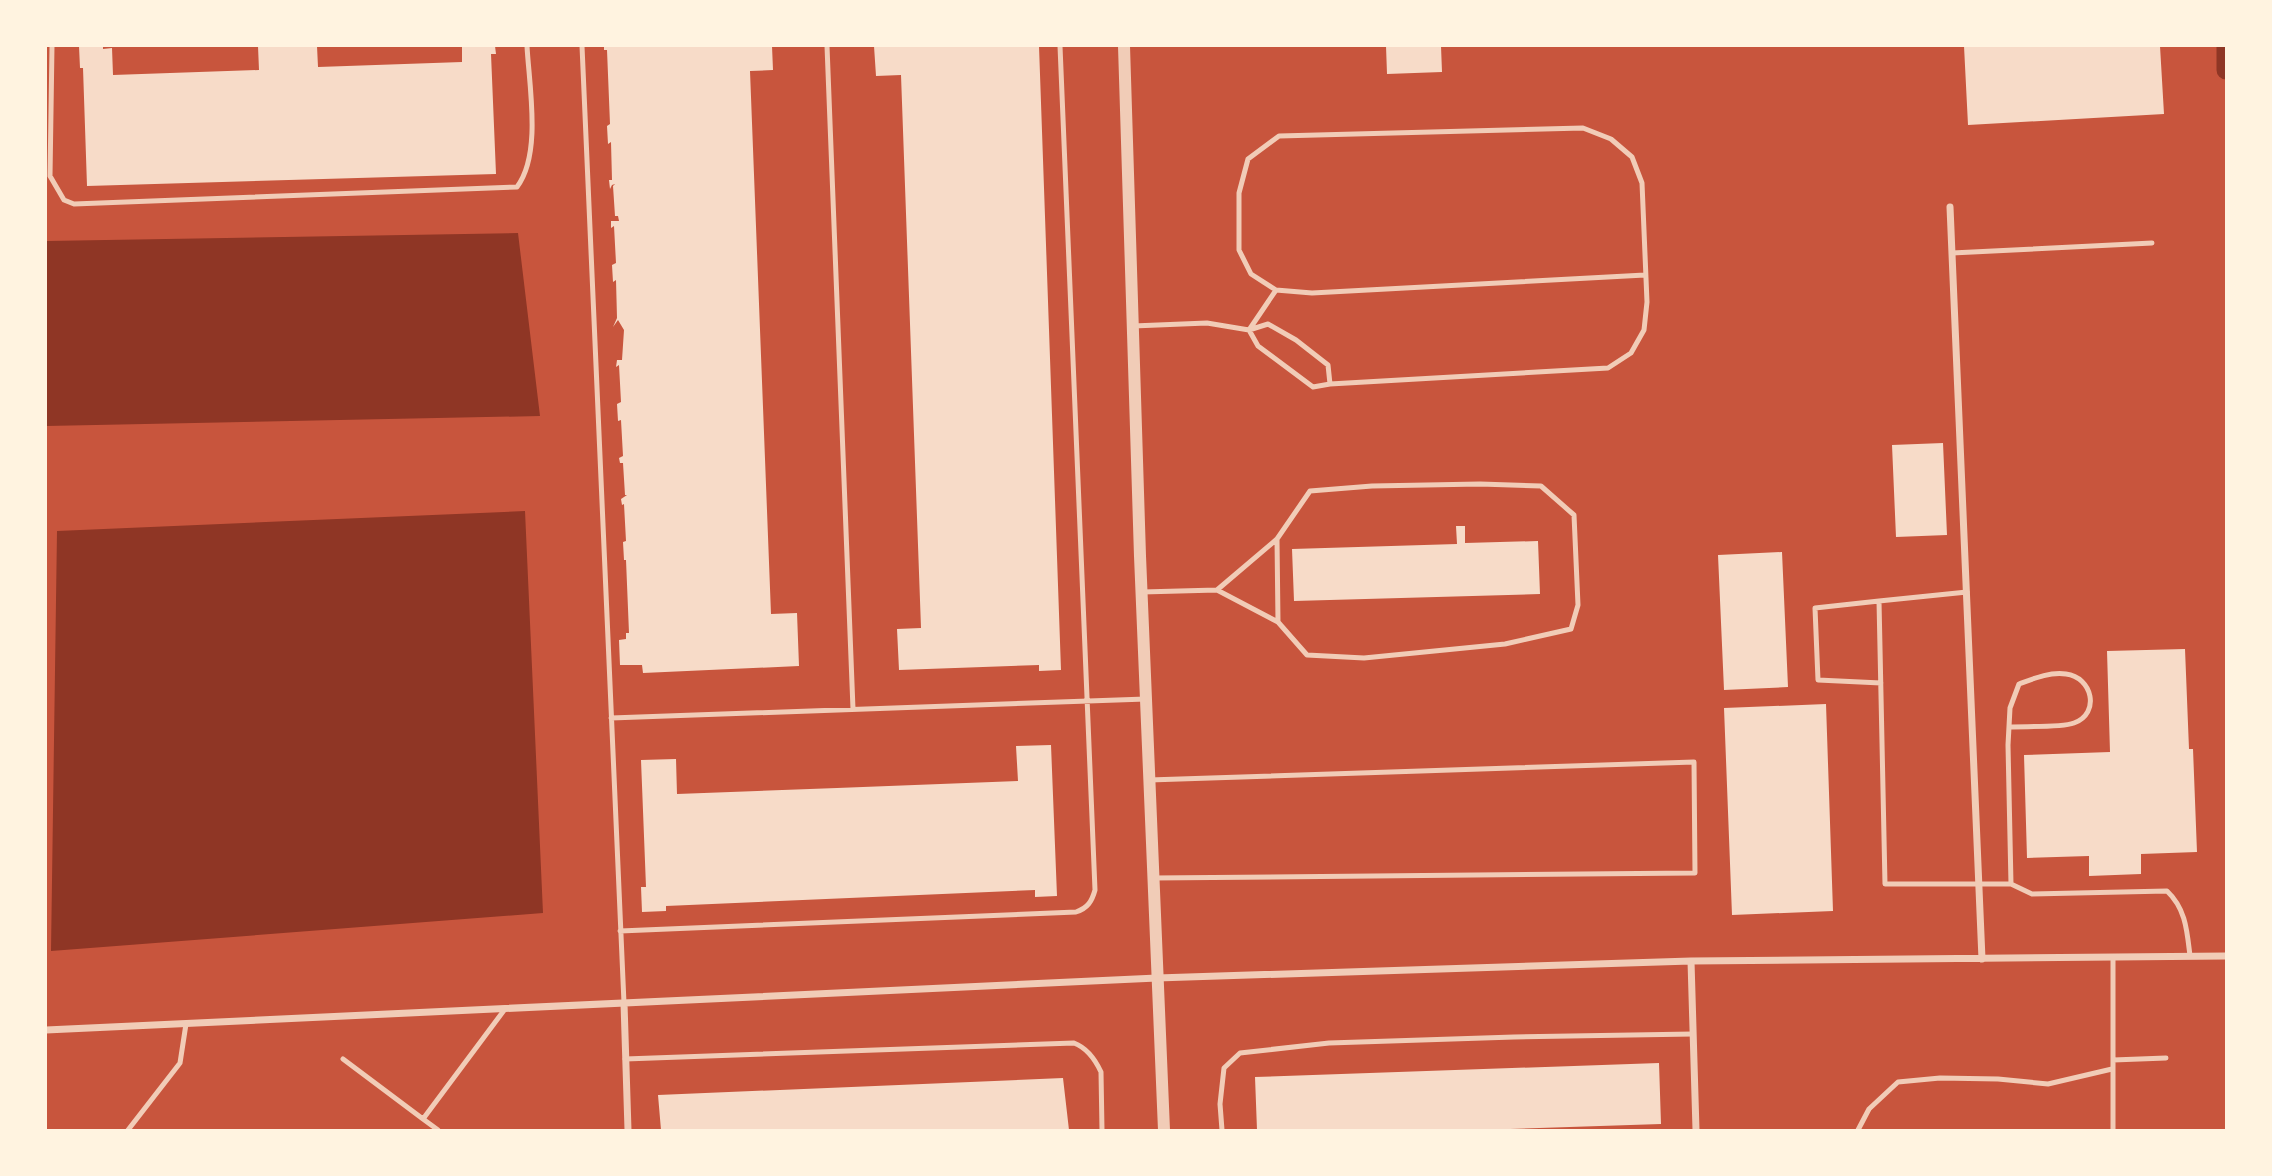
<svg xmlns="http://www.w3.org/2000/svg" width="2272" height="1176" font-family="Barlow,sans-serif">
  <rect width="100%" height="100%" fill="#c8553d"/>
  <path fill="#8f3625" d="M518,233l22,183 -494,10v-185z
    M525,511l18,402 -492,38 6,-420z"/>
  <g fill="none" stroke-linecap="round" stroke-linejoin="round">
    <path stroke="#8f3625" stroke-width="19" d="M2226,46v24"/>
  </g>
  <path fill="#f7dbc8" d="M79,46h24v3l9,-1 1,27 146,-5 -1,-24h59l1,21 144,-5v-16h33l1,8h-5l5,120 -409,12 -4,-118h-3z
    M604,46h168l1,24 -23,1 21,543 26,-1 2,53 -156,7 -1,-8h-22l-1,-25 7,-1v-6h3l-3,-73h-2l-1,-18 3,-1 -2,-37 -2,1 -1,-6 6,-4h-2l-2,-32h-3l-1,-5 4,-2 -2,-36 -3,1 -1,-17 4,-2 -2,-37 -3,2 1,-7h5l2,-30 -6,-10 -5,7 4,-9 -1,-38 -3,2 -1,-17 4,-2 -2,-37 -3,2v-7h8l-1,-5h-3l-2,-30 2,-2 -3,1 -2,4 -1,-9h3l-1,-38 -3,2 -1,-18 3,-2 -3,-74h-3z
    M874,46h165l22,624 -22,1v-6l-140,5 -2,-41 24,-1 -20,-553 -25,1z
    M1386,46h55l1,26 -55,2z
    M1964,46h196l4,68 -196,11z
    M1943,443l4,92 -51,2 -4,-92z
    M1456,526h9v17l73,-2 2,53 -246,7 -2,-52 165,-5z
    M1782,552l6,135 -64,3 -6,-135z
    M2185,649l4,100h4l4,103 -56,2v20l-52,2v-20l-62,2 -3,-103 86,-3 -3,-101z
    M1826,704l7,207 -101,4 -8,-207z
    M1051,745l6,151 -22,1v-7l-369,16v5l-24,1 -1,-25h5l-5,-127 35,-1 1,35 160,-6 181,-7 -2,-35z
    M1659,1063l2,61 -183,6h-221l-2,-53z
    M1063,1078l6,52h-408l-3,-35z"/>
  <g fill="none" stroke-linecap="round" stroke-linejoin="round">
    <path stroke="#f1ccb7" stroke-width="5" d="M52,46l-2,130 14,24 10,4 443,-17c25,-33 12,-102 10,-141
      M582,46l42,957
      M827,46l26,663
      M1952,253l200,-10
      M1133,326l74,-3 42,7 19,-6 28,16 32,25 2,19 -17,3 -55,-41 -9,-16
      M1249,330l27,-40
      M1330,384l278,-16 23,-15 13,-23 3,-28 -5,-119 -10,-26 -21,-18 -28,-11 -304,8 -31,23 -9,34v57l12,24 25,16 36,3 333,-18
      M1480,484l61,2 33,29 4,90 -7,24 -66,15 -141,14 -57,-3 -29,-33 -61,-32 60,-51 33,-48 62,-5z
      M1277,539l1,83
      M1142,592l75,-2
      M1967,592l-88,9 6,283h126
      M1879,601l-64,7 3,72 63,3
      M611,718l535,-19
      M2009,727c16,-1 51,1 65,-4 27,-10 18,-46 -8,-49 -17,-2 -31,4 -47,10l-9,24 -2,37 3,139 21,10 135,-3c19,18 20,40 23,65
      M1149,780l545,-18 1,111 -542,5
      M620,931l456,-19c12,-4 16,-11 19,-22l-35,-844
      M343,1059l80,60 82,-110
      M625,1059l449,-16c13,5 21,16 27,29l1,58
      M2113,1060l53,-2
      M423,1119l15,11
      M128,1130l52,-67 6,-39
      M1222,1130l-2,-26 4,-36 16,-15 89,-10 185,-6 179,-3
      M1858,1130l11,-21 29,-27 42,-4 58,1 50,5 64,-15
      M2113,1130v-173"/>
    <path stroke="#f1ccb7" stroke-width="7" d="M1950,207l32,752
      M1691,961l5,169
      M624,1003l4,127
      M46,1030l1111,-52 534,-17 535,-5"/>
    <path stroke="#f1ccb7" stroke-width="12" d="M1124,46l16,510 24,574"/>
  </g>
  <rect width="2272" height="1176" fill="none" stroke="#fff3e0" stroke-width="94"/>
</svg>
